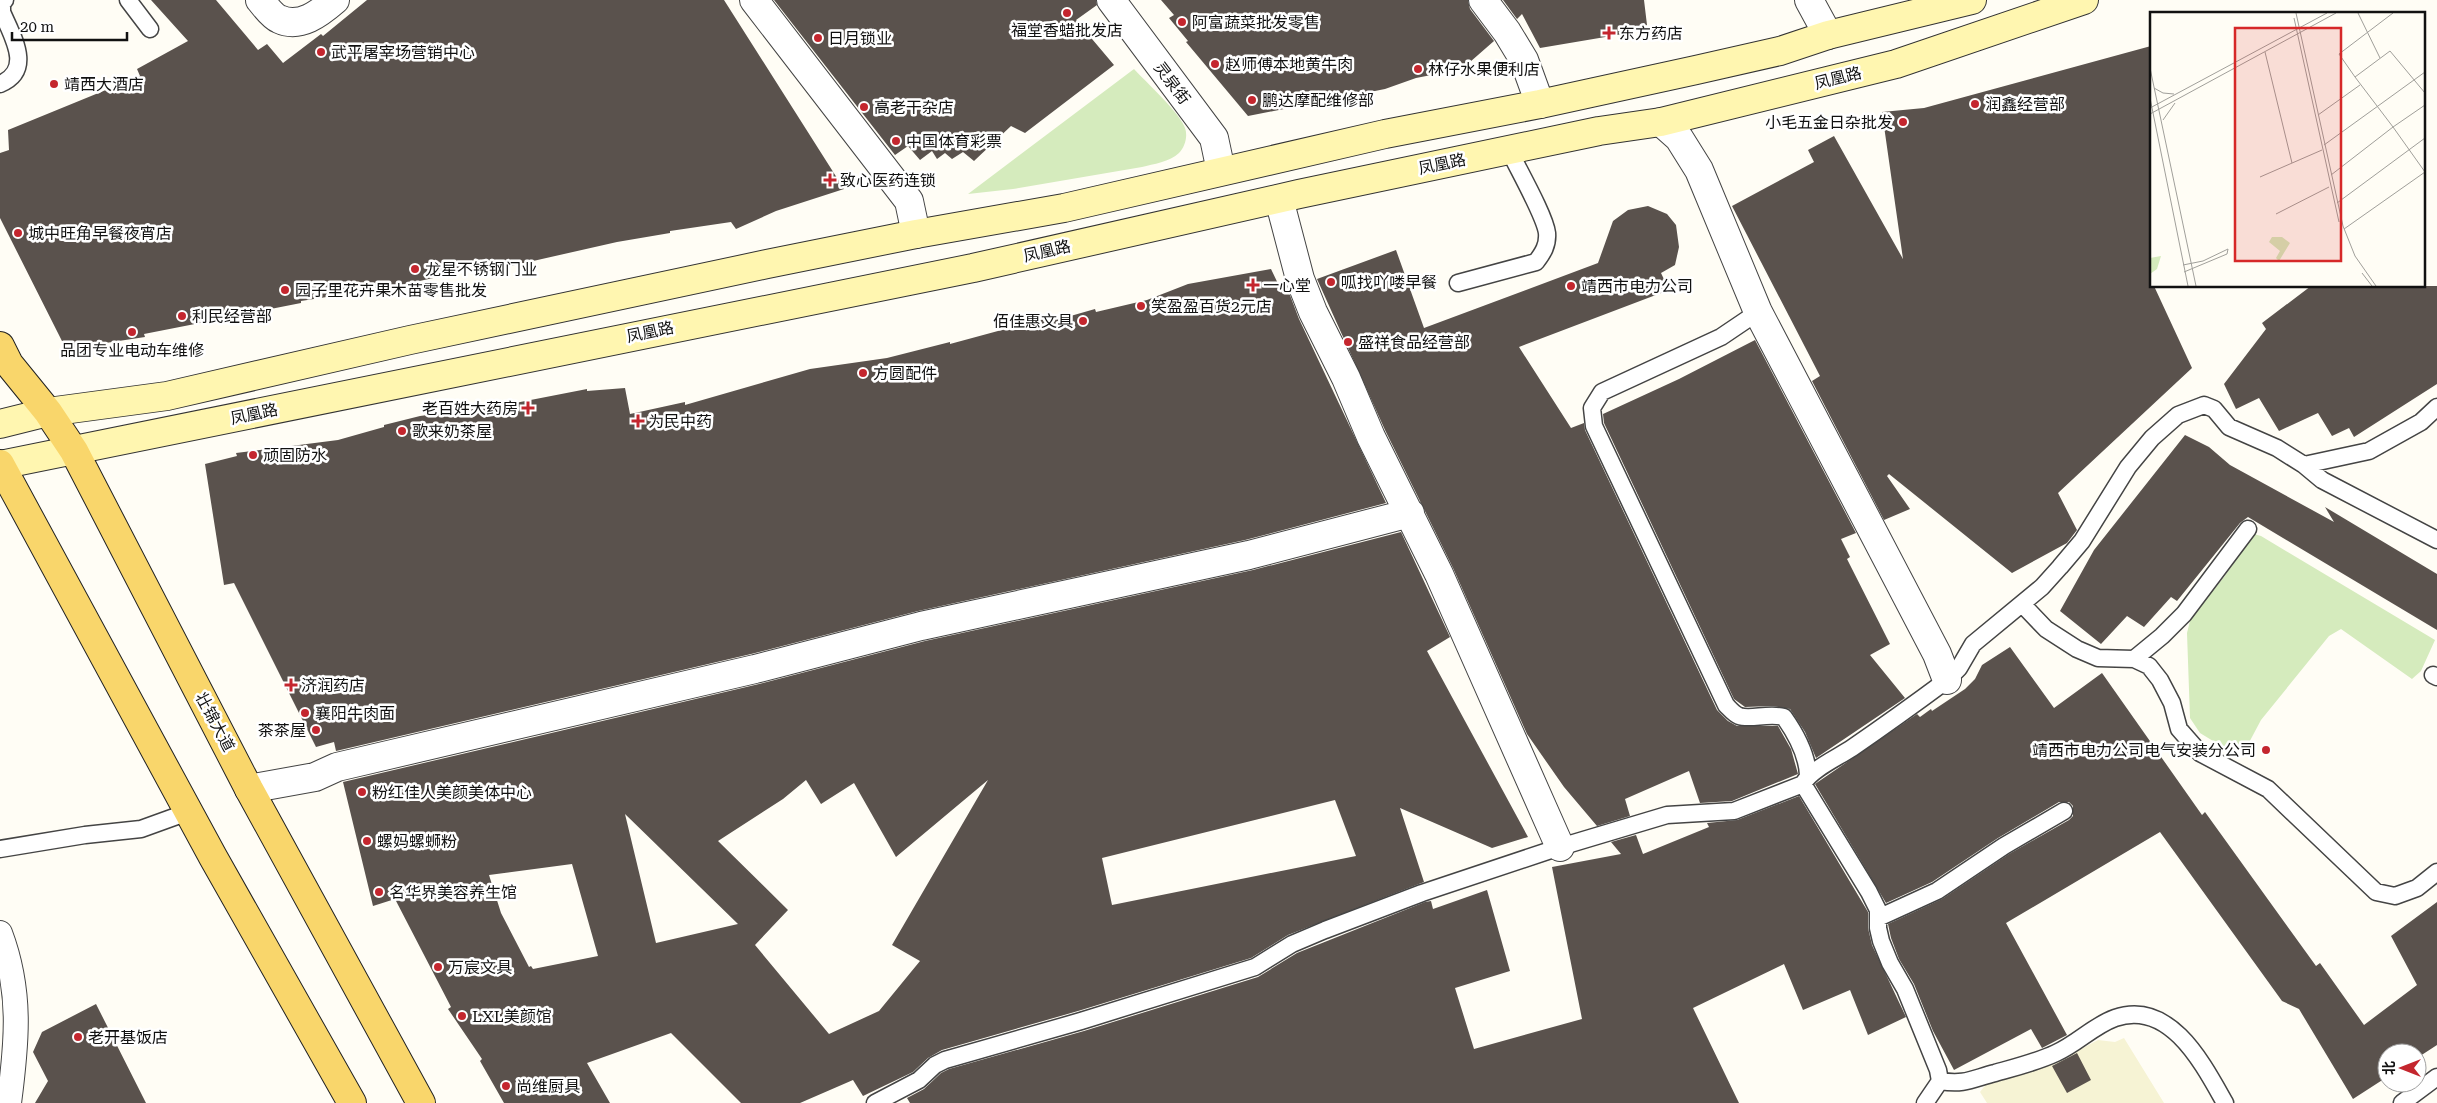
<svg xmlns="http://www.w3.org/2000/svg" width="2437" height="1103" font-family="'Roboto Serif','Noto Sans SC',serif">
  <rect width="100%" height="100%" fill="#fffdf5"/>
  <path fill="#f6f3d4" d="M2124,1038l40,65h-177l-7,-11 7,-9 75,-24 36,-19 17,2z"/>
  <path fill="#d5ebbd" d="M1134,69c11,12 47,45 51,59 3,8 0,19 -6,25 -9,9 -26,11 -37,14l-129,22 -45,5z
    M2254,534l7,2 174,104 -14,31 -9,8 -71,-50 -12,7 -68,84 -17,32h-13l-31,-19 -10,-15 -3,-85 4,-16 33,-40z"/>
  <path fill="#5a524d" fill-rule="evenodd" d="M151,0h65l42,50 9,-6 16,19 38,-29 2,2 44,-36h357l120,189 -68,22 -40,18 -5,-7 -61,9v2l-53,9 -106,24 -1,-5 -113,25 -96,15v2l-157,31 1,3 -79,12 -66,-131v-65l9,-3 -1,-20 132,-54 -3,-7 51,-28z
    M774,0h322l1,5 -21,15 38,45 -89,68 -14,-7 -37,35 -11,-9 -11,7 -7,-6 -8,6 -5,-8 -12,9 -12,-14 -13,9z
    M1161,0h307l2,9 24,32 -32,28 -46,9 -31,11 -137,27 -62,-74 2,-1 -19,-23 5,-3z
    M1503,0h141l3,25 -24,9 -83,14 -18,-34 -5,5z
    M2151,46v240h3l38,82 -134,125 19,37 -10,13 -55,30 -123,-99 -2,2 23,33 -26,11 -72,-139 8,-5 -88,-170 82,-44 -6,-12 26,-14 69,123 -21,-147 42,-4z
    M1648,206l19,8 9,11 3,22 -4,18 -14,8 8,17 -150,57 52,81 13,-5 1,7 132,280 11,11 9,5h41l13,23 7,25 -66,27 -32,2 -11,-32 -64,28 5,17 -33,10 -33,-39 -37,-53 -74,-166 -68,-138 -68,-151 79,-29 28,78 174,-65 15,-42 15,-11z
    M1271,269l11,23 6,-2 11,29 87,184 -141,37 -327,71 -167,43 -415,97 -2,-9 -18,5 -82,-164 -10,2 -19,-121 32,-8 -1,-3 102,-13 46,-13v-2l36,-9 90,-12 77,-15v2l38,-3 5,26 55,-12v3l125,-36 77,-11 63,-16v2l59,-16v2l25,-9 32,-6 1,2 28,-8 1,3 51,-12 41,-16z
    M2311,286h126v98l-83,53 -5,-9 -17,8 -14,-23 -39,18 -20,-33 -23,11 -12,-25 42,-55 -4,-6z
    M1755,340l101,193 -15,6 9,18 -3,2 43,85 -20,11 35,43 -89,60 -11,-26 -15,-23 -18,-3 -27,1 -11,-8 -130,-276 -1,-9 76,-35z
    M2185,435l24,12 21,18 104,57 -9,-15 112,67v56l-189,-113 -8,6 -63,78 -6,-4 -27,30 -17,-11 -26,28 -41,-33 34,-61z
    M1401,532l49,105 -23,14 101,186 -36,11 -92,-40 24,74 -136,53 -37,23 -173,53 -136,39 -14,8 -15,14 -50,24 -10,-16 -53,23h-59l-70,-70 -84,30 23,40h-106l-24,-42 2,-2 -34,-50 3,-2 -56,-108 -22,7 -30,-124 416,-98 166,-43 328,-71zM806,780l15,24 33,-21 42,74 92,-77 -96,165 28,16 -41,50 -50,23 -74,-89 33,-35 -70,-69 65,-42zM1335,800l21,56 -244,49 -10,-47zM625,814l113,110 -82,19zM572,864l26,92 -65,13 -2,-3 -2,1 -28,-54 -12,-38z
    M2010,647l44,61 48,-35 100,142 3,-3 111,154 4,-3 44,62 53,-40 -26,-49 46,-34v143l-20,13v-5h-30v24l-34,22 -54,-90 -17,-8 -122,-169 -154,91 61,112 -25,13 -11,-19 -77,41 -21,-39 -19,-47 -15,-25 -8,-21 -3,-14 54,-25 67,-45 60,-34 4,-4v-10l-4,-4h-10l-61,36 -66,44 -46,21 -71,-119 102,-70 3,3 11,-8 1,2 33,-22 10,-10 7,-14z
    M1799,796l69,116v16l4,17 34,72 -38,18 -18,-45 -47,20 -19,-46 -91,44 46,95h-829l-3,-5 17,-9 17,-16 8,-4 135,-38 174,-54 39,-24 128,-51 6,-1 2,8 54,-19 23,81 -55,17 19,61 108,-30 -30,-152 69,-13 -10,-12 25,-7 7,19 66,-27 -2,-4 30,-3z
    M96,1004l50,99h-111l13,-22 -15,-29 9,-20z
    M2077,1053l14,27 -24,13 -15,-27z"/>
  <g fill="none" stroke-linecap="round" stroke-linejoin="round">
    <defs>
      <path id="service" d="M128,0l22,29
        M0,84c34,-14 12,-48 2,-72v-9l3,-3
        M1458,283l78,-21c7,-9 12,-17 11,-29 -2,-17 -29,-64 -38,-83
        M1758,312l-37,25 -119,55 -10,16 2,18 132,279c4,4 8,9 13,11 11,4 29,-3 45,1 12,17 23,37 24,58
        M2304,465l18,15 115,60
        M2022,604l24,25 31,20 21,9 36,1 15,7 11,14 12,23 7,26 21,24 68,36 108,103 19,4 22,-8 20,-16
        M2134,659l28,-23 22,-22 64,-85
        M2433,675l4,2
        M1803,784l66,108 9,18v18l3,13 9,22 15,26 33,81 2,11 -15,22
        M0,849l85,-14 56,-6 47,-17
        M1878,918l59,-27 67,-45 60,-35
        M1940,1081c25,4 32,-2 55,-8 21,-6 42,-11 61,-20 22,-10 37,-27 59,-35 55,-19 88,46 110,85
        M875,1103l44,-23 16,-15 10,-5 136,-39 174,-54 37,-23 33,-14 97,-37 138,-46 107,-32 67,-4 69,-27c7,-14 34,-26 49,-36 32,-22 64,-45 95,-68l12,-12 14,-24 69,-57 18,-20 22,-26 46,-74 24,-29 26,-23 26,-10 10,4 15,18 48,21 27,17 65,-14 52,-29 16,-15
        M2402,1103l35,-26"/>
      <path id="pedestrian" d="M0,933c22,58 17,109 9,170"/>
      <path id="minor" d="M260,0c5,6 12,16 19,19 21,10 41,-6 56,-19
        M754,0l155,201 7,33
        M1111,0l103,138 7,33
        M1483,0l24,32 17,28 16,44
        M1809,0l19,35
        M1661,122l18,16 20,32 59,142 179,342 10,26
        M1279,199l21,80 13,33 33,66 25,59 68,137 121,273
        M249,789l66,-12 22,-10 418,-98 166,-43 328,-71 161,-42"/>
      <path id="secondary" d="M0,424l48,-12 119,-16 243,-56 357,-76 149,-30 148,-26 321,-74 155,-30 156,-34 84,-19 48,-16 144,-35
        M0,465l973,-197 326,-74 300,-63 62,-9 235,-58 188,-64"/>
      <path id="primary" d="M0,346l9,18 39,48 26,39 175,338 172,314
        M0,464l213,393 139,246"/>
    </defs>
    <use href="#service" stroke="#444" stroke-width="19"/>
    <use href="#pedestrian" stroke="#444" stroke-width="26"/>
    <use href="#minor" stroke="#444" stroke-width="30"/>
    <use href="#secondary" stroke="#333" stroke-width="30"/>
    <use href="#primary" stroke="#222" stroke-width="30"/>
    <use href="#service" stroke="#fff" stroke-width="16"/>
    <use href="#pedestrian" stroke="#fff" stroke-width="24"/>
    <use href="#minor" stroke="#fff" stroke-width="28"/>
    <use href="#secondary" stroke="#fff6b0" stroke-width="28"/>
    <use href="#primary" stroke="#f9d66b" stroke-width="28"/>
  </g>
  <g fill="#c4262e" stroke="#fff" stroke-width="2">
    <circle cx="1067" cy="13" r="5"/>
    <circle cx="1182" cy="22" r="5"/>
    <path d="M1606.5 25.5h5v5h5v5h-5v5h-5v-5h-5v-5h5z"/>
    <circle cx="818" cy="38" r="5"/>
    <circle cx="321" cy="52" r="5"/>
    <circle cx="1215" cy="64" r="5"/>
    <circle cx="1418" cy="69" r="5"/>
    <circle cx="54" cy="84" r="5"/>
    <circle cx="1252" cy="100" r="5"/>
    <circle cx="1975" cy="104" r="5"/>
    <circle cx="864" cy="107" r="5"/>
    <circle cx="1903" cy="122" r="5"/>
    <circle cx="896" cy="141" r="5"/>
    <path d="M827.5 172.5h5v5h5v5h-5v5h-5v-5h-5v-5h5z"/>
    <circle cx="18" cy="233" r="5"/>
    <circle cx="415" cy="269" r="5"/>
    <circle cx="1331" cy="282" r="5"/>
    <path d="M1250.5 277.5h5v5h5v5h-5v5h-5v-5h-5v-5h5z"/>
    <circle cx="1571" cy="286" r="5"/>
    <circle cx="285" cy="290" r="5"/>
    <circle cx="1141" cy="306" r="5"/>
    <circle cx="182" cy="316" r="5"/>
    <circle cx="1083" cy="321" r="5"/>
    <circle cx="132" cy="332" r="5"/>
    <circle cx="1348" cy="342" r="5"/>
    <circle cx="863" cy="373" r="5"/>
    <path d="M525.5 400.5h5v5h5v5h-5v5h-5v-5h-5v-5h5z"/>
    <path d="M635.5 413.5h5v5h5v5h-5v5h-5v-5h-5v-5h5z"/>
    <circle cx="402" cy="431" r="5"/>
    <circle cx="253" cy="455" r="5"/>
    <path d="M288.5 677.5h5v5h5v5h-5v5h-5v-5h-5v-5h5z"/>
    <circle cx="305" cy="713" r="5"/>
    <circle cx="316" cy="730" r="5"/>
    <circle cx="2266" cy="750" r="5"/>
    <circle cx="362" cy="792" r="5"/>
    <circle cx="367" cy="841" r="5"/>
    <circle cx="379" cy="892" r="5"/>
    <circle cx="438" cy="967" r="5"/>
    <circle cx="462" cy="1016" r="5"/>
    <circle cx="78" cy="1037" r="5"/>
    <circle cx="506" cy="1086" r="5"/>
  </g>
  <g text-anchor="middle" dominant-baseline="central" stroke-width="5" stroke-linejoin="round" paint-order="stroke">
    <g font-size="16" fill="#111" stroke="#fff" text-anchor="start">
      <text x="1192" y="22">阿富蔬菜批发零售</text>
      <text x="1067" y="30" text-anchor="middle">福堂香蜡批发店</text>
      <text x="1619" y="33">东方药店</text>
      <text x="828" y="38">日月锁业</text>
      <text x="331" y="52">武平屠宰场营销中心</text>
      <text x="1225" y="64">赵师傅本地黄牛肉</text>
      <text x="1428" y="69">林仔水果便利店</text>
      <text x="64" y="84">靖西大酒店</text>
      <text x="1262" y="100">鹏达摩配维修部</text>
      <text x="1985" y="104">润鑫经营部</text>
      <text x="874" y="107">高老干杂店</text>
      <text x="1893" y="122" text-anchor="end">小毛五金日杂批发</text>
      <text x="906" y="141">中国体育彩票</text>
      <text x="840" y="180">致心医药连锁</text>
      <text x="28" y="233">城中旺角早餐夜宵店</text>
      <text x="425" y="269">龙星不锈钢门业</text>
      <text x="1341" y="282">呱找吖喽早餐</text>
      <text x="1263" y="285">一心堂</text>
      <text x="1581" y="286">靖西市电力公司</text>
      <text x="295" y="290">园子里花卉果木苗零售批发</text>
      <text x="1151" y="306">笑盈盈百货2元店</text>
      <text x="192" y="316">利民经营部</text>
      <text x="1073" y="321" text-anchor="end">佰佳惠文具</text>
      <text x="1358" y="342">盛祥食品经营部</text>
      <text x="132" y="350" text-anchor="middle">品团专业电动车维修</text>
      <text x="873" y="373">方圆配件</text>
      <text x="518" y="408" text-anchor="end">老百姓大药房</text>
      <text x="648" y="421">为民中药</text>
      <text x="412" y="431">歌来奶茶屋</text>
      <text x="263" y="455">顽固防水</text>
      <text x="301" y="685">济润药店</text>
      <text x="315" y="713">襄阳牛肉面</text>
      <text x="306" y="730" text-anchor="end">茶茶屋</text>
      <text x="2256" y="750" text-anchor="end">靖西市电力公司电气安装分公司</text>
      <text x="372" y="792">粉红佳人美颜美体中心</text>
      <text x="377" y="841">螺妈螺蛳粉</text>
      <text x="389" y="892">名华界美容养生馆</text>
      <text x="448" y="967">万宸文具</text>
      <text x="472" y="1016">LXL美颜馆</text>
      <text x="88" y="1037">老开基饭店</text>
      <text x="516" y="1086">尚维厨具</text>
    </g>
    <g font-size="16" fill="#111" stroke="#fff">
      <text transform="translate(1838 78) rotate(-14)">凤凰路</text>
      <text transform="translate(1172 83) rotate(53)">灵泉街</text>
      <text transform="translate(1442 164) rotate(-12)">凤凰路</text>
      <text transform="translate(1047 251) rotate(-13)">凤凰路</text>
      <text transform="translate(650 332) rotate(-12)">凤凰路</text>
      <text transform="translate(254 414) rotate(-12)">凤凰路</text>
      <text transform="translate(215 722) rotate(62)">壮锦大道</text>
    </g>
  </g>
  <g transform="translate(2150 12)">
    <rect width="275" height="275" fill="#fffdf5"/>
    <path d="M122,225h10l8,6 -11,18 -3,-3 4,-7 -11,-9zM11,244l-4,13 -7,5v-16z" fill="#d5ebbd"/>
    <path fill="none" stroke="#a09f9a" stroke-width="1" d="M146,1l47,213 12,30 21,30M208,1l22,45M144,6l45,204M115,40l27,111M0,56l46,218M205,65l-16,-23 54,-41M4,76l9,5 11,1M275,81l-35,-42 -35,26 38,50 32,-22M0,86l38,188M0,96l177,-95M0,102l186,-101M168,103l42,-30M13,108l12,-17M174,133l101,-73M181,163l62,-48 32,45 -81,57M110,165l62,-27M187,191l88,-65M126,202l53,-27M33,253l20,-4 25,-12 -1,5 -43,18M212,261l10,13"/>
    <path fill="#d62828" fill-opacity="0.15" stroke="#d62828" stroke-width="2.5" d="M85,16h106v233h-106z"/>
    <rect width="275" height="275" fill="none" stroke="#111" stroke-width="2.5"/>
  </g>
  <g transform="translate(2402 1068) rotate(270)"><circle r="24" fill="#ffffff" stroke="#a0a0a0"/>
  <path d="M0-4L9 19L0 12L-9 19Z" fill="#c4262e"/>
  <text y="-8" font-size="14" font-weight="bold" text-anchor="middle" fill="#111111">北</text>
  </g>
  <path d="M12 32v8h115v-8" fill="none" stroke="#111111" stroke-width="2.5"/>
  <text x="20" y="32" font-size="15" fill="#111111" stroke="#ffffff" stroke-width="4" paint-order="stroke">20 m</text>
</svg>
